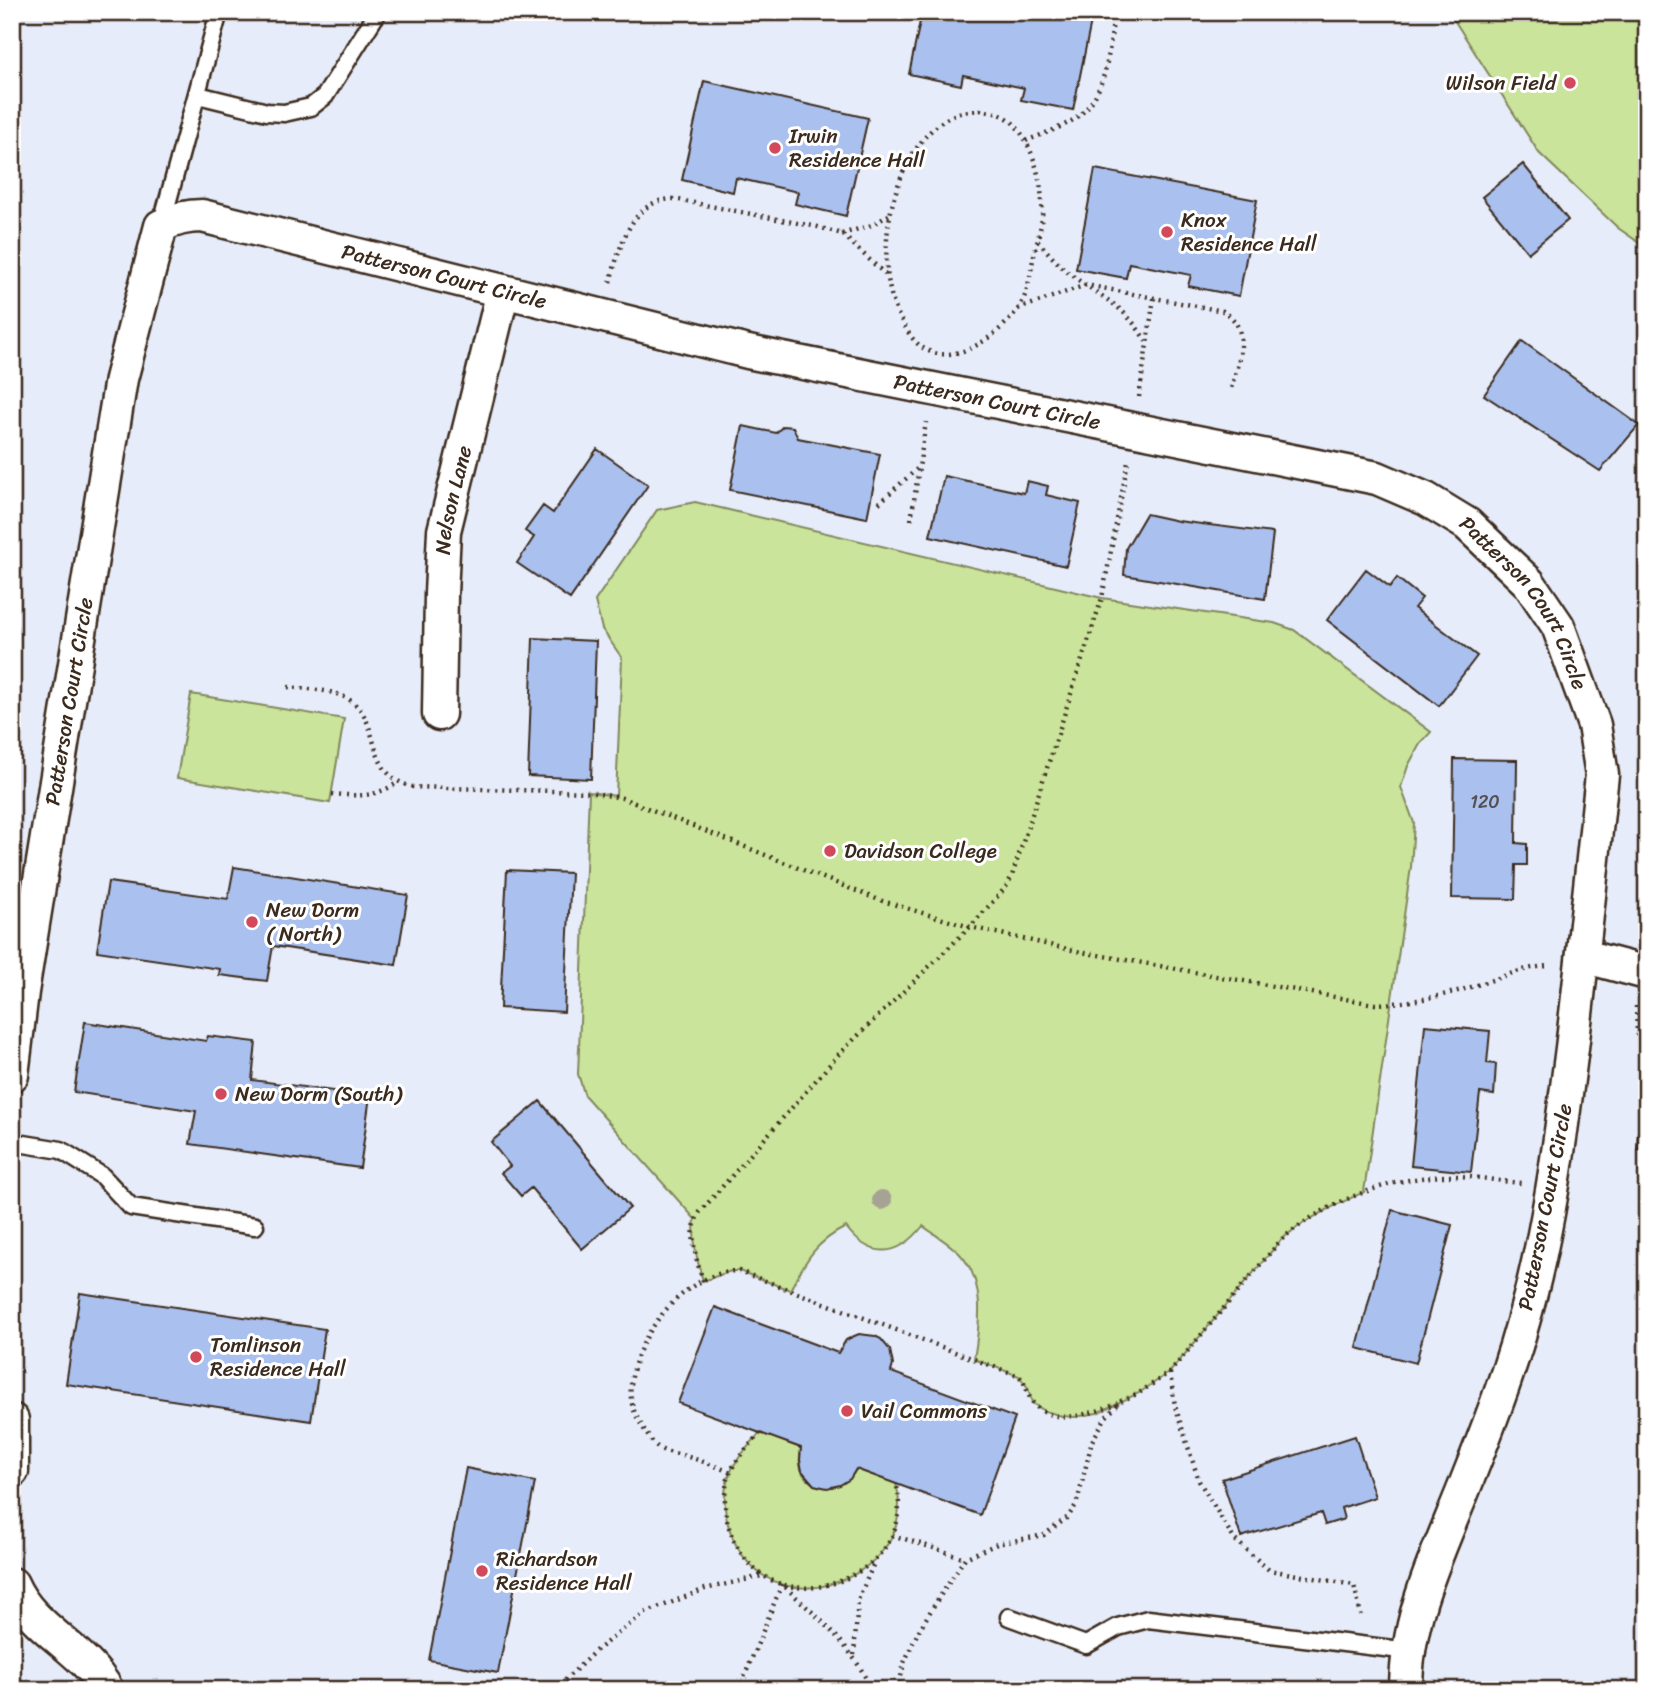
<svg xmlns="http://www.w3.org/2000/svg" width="1659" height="1702" font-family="Sriracha,sans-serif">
  <rect width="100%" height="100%" fill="#fff"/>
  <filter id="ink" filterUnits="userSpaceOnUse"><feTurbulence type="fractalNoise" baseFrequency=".0143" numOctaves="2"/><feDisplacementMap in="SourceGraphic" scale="14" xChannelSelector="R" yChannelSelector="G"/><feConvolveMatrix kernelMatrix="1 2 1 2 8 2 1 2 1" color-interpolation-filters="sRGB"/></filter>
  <g filter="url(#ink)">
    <path fill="#e6ecfa" d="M12,12h1635v1678h-1635z"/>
    <path fill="#cae49b" stroke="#82875c" stroke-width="2" d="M1449,12h198v236l-29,-20 -79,-75z
      M695,502l407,96 172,25 20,7 137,102 -11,12 -12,22 -7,21 13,36 -3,44 -47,325c-28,13 -59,27 -83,48l-111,132 -31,21 -42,20 -22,4 -13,-1 -17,-5 -13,-8 -4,-15 -9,-12 -45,-17c6,-35 12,-79 -15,-106 -11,-11 -24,-18 -36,-27 -25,32 -53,33 -77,1 -31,15 -40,33 -56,63l-51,-19h-8l-28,10c-6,-21 -11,-40 -8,-62l-110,-123 -7,-22 11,-282 27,4 6,-138 -20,-29 -7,-28 62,-91z
      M191,694l153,25 -14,84 -153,-25z
      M760,1433l41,15c-1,6 -2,12 -1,17 6,30 45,27 56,4l40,14c6,22 3,48 -12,66 -26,34 -81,52 -120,27 -32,-20 -49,-70 -33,-105 6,-14 19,-26 29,-38z"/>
    <path fill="#aac1ef" stroke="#3b2a1e" stroke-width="2" d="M922,12h171l-20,98 -52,-10 3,-12 -61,-13 -2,10 -52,-11z
      M704,81l164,37 -22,98 -51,-12 3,-12 -62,-14 -3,14 -51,-12z
      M1523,164l45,56 -40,33 -46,-56z
      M1095,169l162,31 -18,96 -51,-10 3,-11 -62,-12 -3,15 -50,-9z
      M1522,341l117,84 -39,46 -116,-76z
      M743,426l33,7 7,-7 10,1 5,11 82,16 -13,64 -137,-28z
      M597,449l51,36 -78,114 -53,-36 17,-26 -9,-6 18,-25 10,7z
      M944,476l80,17 3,-12 21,5 -2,9 34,8 -14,63 -136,-30z
      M1146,514l32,7 95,12 -8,66 -141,-24 2,-27z
      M1366,569l24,18 7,-9 25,20 -8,10 63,48 -38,50 -112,-86z
      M533,638l63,3 -5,138 -63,-3z
      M1454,759l63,1 -1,83 11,1v21h-11l-1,34 -63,-1z
      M234,867l174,28 -12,70 -123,-19 -6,35 -48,-6 1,-6 -123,-18 11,-69 120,17z
      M507,870l64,3 -7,139 -64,-4z
      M85,1022l121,19 2,-5 48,6 -4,38 118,16 -10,72 -170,-24 6,-33 -122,-19z
      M1425,1025l65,6 -3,32 9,1 -2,31 -14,-2 -9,79 -60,-6z
      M540,1101l90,107 -48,41 -51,-61 -10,8 -20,-23 9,-7 -19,-24z
      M1638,1133l9,1v16l-10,-1z
      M1392,1210l60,15 -36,138 -59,-15z
      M80,1293l245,36 -14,92 -245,-37z
      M715,1307l123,46 8,-13 6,-3 7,-3 16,2 6,3 9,11 3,15 -2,7 124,46 -35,97 -124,-46 -6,10 -10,6 -13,3 -13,-3 -12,-14 -2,-11 1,-12 -123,-45z
      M1355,1436l20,61 -34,11 3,11 -19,6 -4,-12 -80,24 -19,-58z
      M466,1468l69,14 -37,191 -69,-13z"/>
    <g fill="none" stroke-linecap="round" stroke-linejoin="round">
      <defs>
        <path id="lane" d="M198,95l69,17 17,1 27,-6 14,-11 53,-84
          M161,226l58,-214
          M12,1142l49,8 41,26 29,31 124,19
          M1009,1617l77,28 32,-18 30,-8 261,32"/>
        <g id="street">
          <path id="s1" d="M439,714l2,-120 3,-63 59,-240"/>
          <path d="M1583,956l64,17"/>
          <path id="s2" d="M12,1075l10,-83 99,-613 40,-153c14,-7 25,-10 41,-10l546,136 629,126 49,21 41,25 62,59 29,43 36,99 8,50c-10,91 -19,182 -30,273 -12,95 -24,190 -51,281 -14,50 -34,101 -53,149 -27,70 -62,135 -62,212"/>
          <path d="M12,1420v51"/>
          <path d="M12,1584c20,46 71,63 95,106"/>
        </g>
      </defs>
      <use href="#lane" stroke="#3b2a1e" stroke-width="21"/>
      <use href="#street" stroke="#3b2a1e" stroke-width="37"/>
      <path stroke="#3b2a1e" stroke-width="4.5" stroke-dasharray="2 5" stroke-linecap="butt" d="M980,110c10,2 21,3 30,10 24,22 34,67 32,98 -2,14 -6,28 -9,42 -3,16 -5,32 -13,46 -18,28 -70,67 -102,38 -8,-7 -13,-17 -18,-26 -31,-57 -8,-181 59,-205 6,-2 15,-2 21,-3z
        M1026,141c18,-8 44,-15 58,-30 24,-24 26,-67 30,-99
        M842,234l30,-9 17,-10
        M1038,241c10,11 19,23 31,32 34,27 54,29 78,70
        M610,282c10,-34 20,-83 64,-83l144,28 24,7 45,42
        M1018,309l68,-24 137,26c30,18 15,50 8,78
        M1139,397l15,-99
        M879,503l39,-35
        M911,520l15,-98
        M288,687c16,2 34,2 49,7 52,17 20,79 76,93l176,5 33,6 257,102 91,27 111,25 293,52c40,-1 75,-9 112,-22 22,-7 40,-15 63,-16
        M332,794c28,2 41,4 67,-12
        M1636,1006l1,27 10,36
        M703,1281c-7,-23 -16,-48 -3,-69l139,-158 131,-127 36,-40 6,-11 90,-278 26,-137
        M1170,1373l5,33 24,75 35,58 35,31 85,15 7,30
        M760,1433c-10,12 -23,24 -29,38 -16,35 1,85 33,105 39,25 94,7 120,-27 15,-18 18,-44 12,-66
        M730,1472c-15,-6 -30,-12 -45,-16 -8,-3 -19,-3 -26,-8 -7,-5 -12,-13 -16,-21 -6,-8 -11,-19 -12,-29 -5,-54 53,-128 108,-127l280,105c8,8 8,20 15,28 19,23 62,9 84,-1
        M892,1535l73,23
        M854,1655l4,-55 16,-37
        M555,1690l40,-39 50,-38 60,-24 57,-13
        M739,1690l43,-106c34,32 72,62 89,106
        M898,1690l6,-27 14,-31 15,-25 32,-49 32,-14 47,-9 24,-18 8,-12 4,-14 12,-50 14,-24 15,-16 18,-8 31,-21 111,-132c44,-38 107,-62 164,-64 25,-1 51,5 76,7"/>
      <use href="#lane" stroke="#fff" stroke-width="16"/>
      <use href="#street" stroke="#fff" stroke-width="32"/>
    </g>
    <circle fill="#a7a394" cx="882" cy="1200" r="10"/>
  </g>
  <g fill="#d1495b" stroke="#fff" stroke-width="2.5">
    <circle cx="1570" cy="83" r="7"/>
    <circle cx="775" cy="148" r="7"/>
    <circle cx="1167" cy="232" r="7"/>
    <circle cx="830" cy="851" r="7"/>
    <circle cx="252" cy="922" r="7"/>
    <circle cx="221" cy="1094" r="7"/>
    <circle cx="196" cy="1357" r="7"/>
    <circle cx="847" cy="1411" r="7"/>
    <circle cx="482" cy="1571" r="7"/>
  </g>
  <g text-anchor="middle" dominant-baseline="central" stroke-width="6" stroke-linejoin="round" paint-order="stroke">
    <g font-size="18" fill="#575052">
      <text x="1485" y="802">120</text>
    </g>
    <g font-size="21" fill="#3b2a1e" stroke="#fff" text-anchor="start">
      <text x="1556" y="83" text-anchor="end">Wilson Field</text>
      <text x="789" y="136">Irwin<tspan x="789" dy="24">Residence Hall</tspan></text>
      <text x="1181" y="220">Knox<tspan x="1181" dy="24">Residence Hall</tspan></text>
      <text x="844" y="851">Davidson College</text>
      <text x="266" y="910">New Dorm<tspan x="266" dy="24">( North)</tspan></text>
      <text x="235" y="1094">New Dorm (South)</text>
      <text x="210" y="1345">Tomlinson<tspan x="210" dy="24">Residence Hall</tspan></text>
      <text x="861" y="1411">Vail Commons</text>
      <text x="496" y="1559">Richardson<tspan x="496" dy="24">Residence Hall</tspan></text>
    </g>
    <g font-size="21" fill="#3b2a1e" stroke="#fff">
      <text stroke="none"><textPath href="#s2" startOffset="1155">Patterson Court Circle</textPath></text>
      <text stroke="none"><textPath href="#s2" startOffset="1722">Patterson Court Circle</textPath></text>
      <text stroke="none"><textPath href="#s1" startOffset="215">Nelson Lane</textPath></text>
      <text stroke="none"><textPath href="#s2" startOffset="2310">Patterson Court Circle</textPath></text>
      <text stroke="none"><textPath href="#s2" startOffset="378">Patterson Court Circle</textPath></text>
      <text transform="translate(1545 1207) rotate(-79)">Patterson Court Circle</text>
    </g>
  </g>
  <rect width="1659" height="1702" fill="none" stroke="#fff" stroke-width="42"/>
  <rect x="21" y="21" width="1617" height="1660" fill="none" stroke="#3b2a1e" stroke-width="2.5" filter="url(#ink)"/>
</svg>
